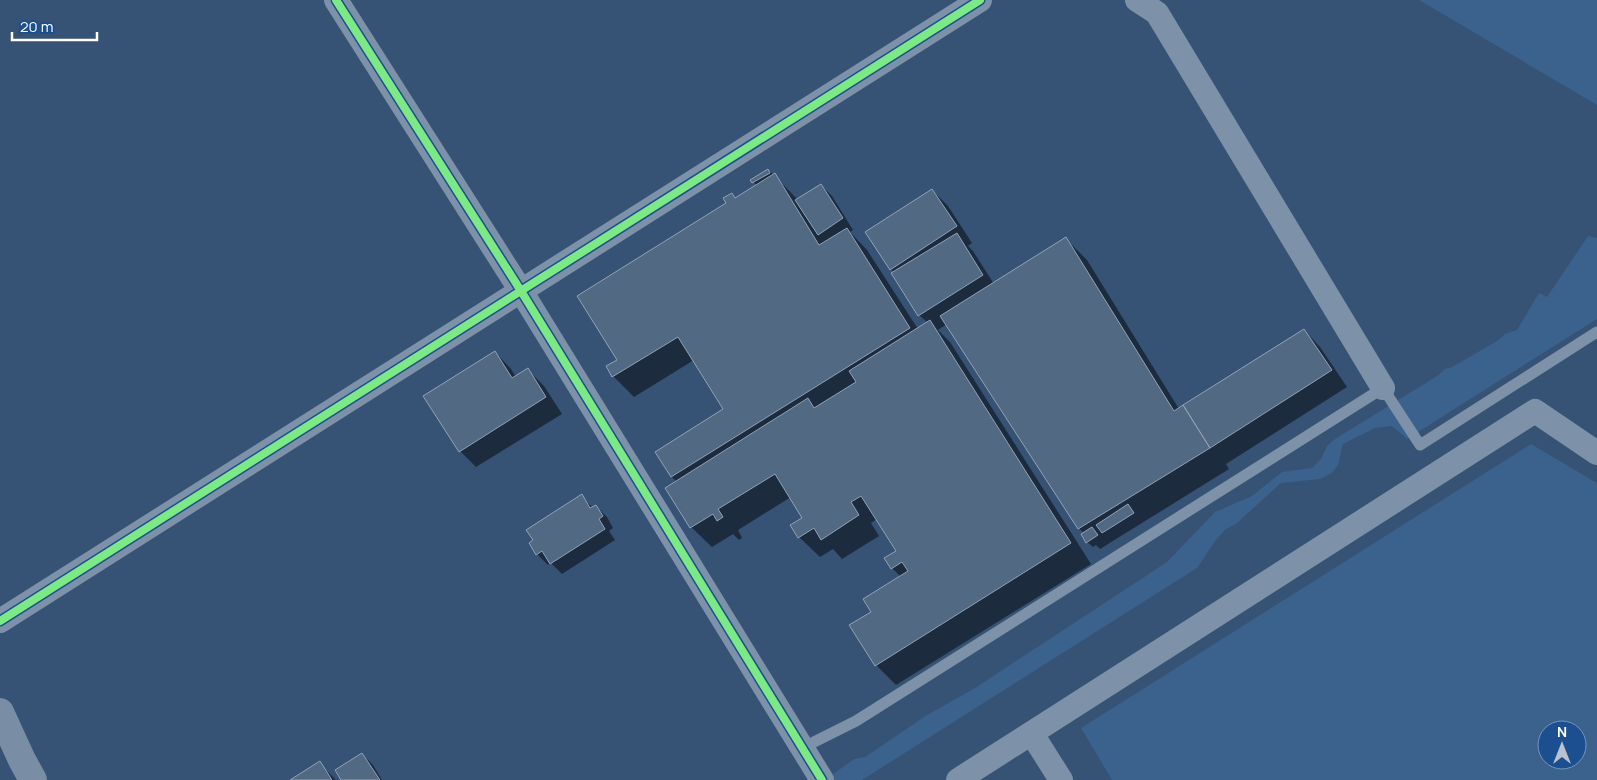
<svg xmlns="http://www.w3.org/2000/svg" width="1597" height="780" font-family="Manrope,sans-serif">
  <rect width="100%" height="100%" fill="#365274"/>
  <path fill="#3b618d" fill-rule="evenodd" d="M1419,0h178v105z
    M1588,236l9,2v81l-190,120 -15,-13 -17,2 -32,16 -5,21 -6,8 -12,6 -39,4 -45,41 -10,5 -11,12 -18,27 -335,212h-37l29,-21 11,-2 62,-42 48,-27 192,-126 48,-50 37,-16 30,-24 30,-4 9,-9 6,-13 8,-7 102,-63 8,-7 7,-2 45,-26 8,-7 12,-4 22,-37 8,4z
    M1531,444l66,39v297h-485l-31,-52zM1547,730h30v30h-30z"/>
  <path fill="#0007" d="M768,170l6,5 24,25 23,-15 11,11 21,34 -3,2 17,18 51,79 10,-6 -9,-8 -28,-46 41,-79 16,16 24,37 -4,3 5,5 21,33 72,-45 21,21 92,149 125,-79 16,17 27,40 -121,77 3,5 -129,80 -4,-4 -3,2 -6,-5 -3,-8 -5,-6 -132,-204 -9,6 12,12 141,222 -195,121 -20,-20 -4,-53 29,-35 -9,-9 5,-16 -20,-33 -6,4 8,13 -37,23 -9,-10 -13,8 -21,-20 5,-19 -13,-21 -53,33 4,8 -3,2 -6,-6 -21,13 -21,-20 -14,-45 -5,-5 -16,-25 69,-43 -31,-49 -60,37 -21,-21 -5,-9 10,-7 109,-156 5,-10 4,5 21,-13 -5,-6z
    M495,352l16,17 5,8 12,-7 16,16 18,28 -86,53 -16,-16 -35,-55z
    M581,496l12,12 3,-2 11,11 6,11 -4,3 6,9 -53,34 -11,-11 -3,2 -11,-11z
    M362,754l11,11 9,15h-39z
    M319,763l17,17h-44z"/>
  <path fill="#526984" stroke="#92a2b6" d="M768,169l2,4 -18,10 -2,-3z
    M775,173l44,72 28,-17 63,100 -239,149 -16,-25 68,-43 -45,-72 -66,40 -6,-11 11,-6 -40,-64 149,-93 -3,-5 9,-5 3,5z
    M821,184l22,34 -25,17 -23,-35z
    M932,189l25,37 -67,44 -25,-38z
    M957,233l26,42 -65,41 -27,-43z
    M1066,237l108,174 9,-6 27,43 -132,81 -138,-213z
    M930,320l141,223 -196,123 -26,-41 22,-13 -8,-13 45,-28 -6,-9 -11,7 -7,-11 12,-7 -35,-55 -10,6 8,13 -38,25 -7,-12 -16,10 -8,-13 12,-7 -27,-44 -57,35 5,8 -6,4 -4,-7 -23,14 -25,-40 143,-90 6,10 42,-26 -7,-11z
    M1304,329l28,41 -122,78 -27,-43z
    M495,351l17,27 16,-10 18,29 -87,55 -36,-56z
    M582,494l8,14 6,-3 7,11 -4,3 6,10 -55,35 -8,-13 -6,4 -7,-12 4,-3 -7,-10z
    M1128,504l6,9 -32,20 -6,-8z
    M1092,527l6,8 -12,8 -5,-9z
    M362,753l18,27h-39l-6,-10z
    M320,761l12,19h-42z"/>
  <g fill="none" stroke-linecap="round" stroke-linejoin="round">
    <path stroke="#7d92a8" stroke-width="11" d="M802,748l54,-27 527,-333 37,57 177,-113"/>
    <path stroke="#7d92a8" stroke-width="24" d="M336,0l185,291 301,489
      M1137,0l20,13 226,375
      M0,621l980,-621
      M1032,734l29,46
      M958,780l577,-369 62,42"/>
    <path stroke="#798da4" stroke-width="28" d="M0,712l22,48 11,20"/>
    <defs>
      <path id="cycleway" d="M336,0l185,291 301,489
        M0,621l980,-621"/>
    </defs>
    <use href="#cycleway" stroke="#1b4f8f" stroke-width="11"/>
    <use href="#cycleway" stroke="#7ce984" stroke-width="8"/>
  </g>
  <g transform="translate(1562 745)"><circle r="24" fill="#1b4f8f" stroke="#7695bc"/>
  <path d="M0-4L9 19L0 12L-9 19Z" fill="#b9c2ce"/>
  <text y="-8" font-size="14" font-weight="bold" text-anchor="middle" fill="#ffffff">N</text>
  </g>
  <path d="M12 32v8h85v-8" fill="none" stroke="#ffffff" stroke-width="2.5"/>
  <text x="20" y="32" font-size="15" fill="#ffffff" stroke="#1b4f8f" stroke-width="4" paint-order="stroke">20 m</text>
</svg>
